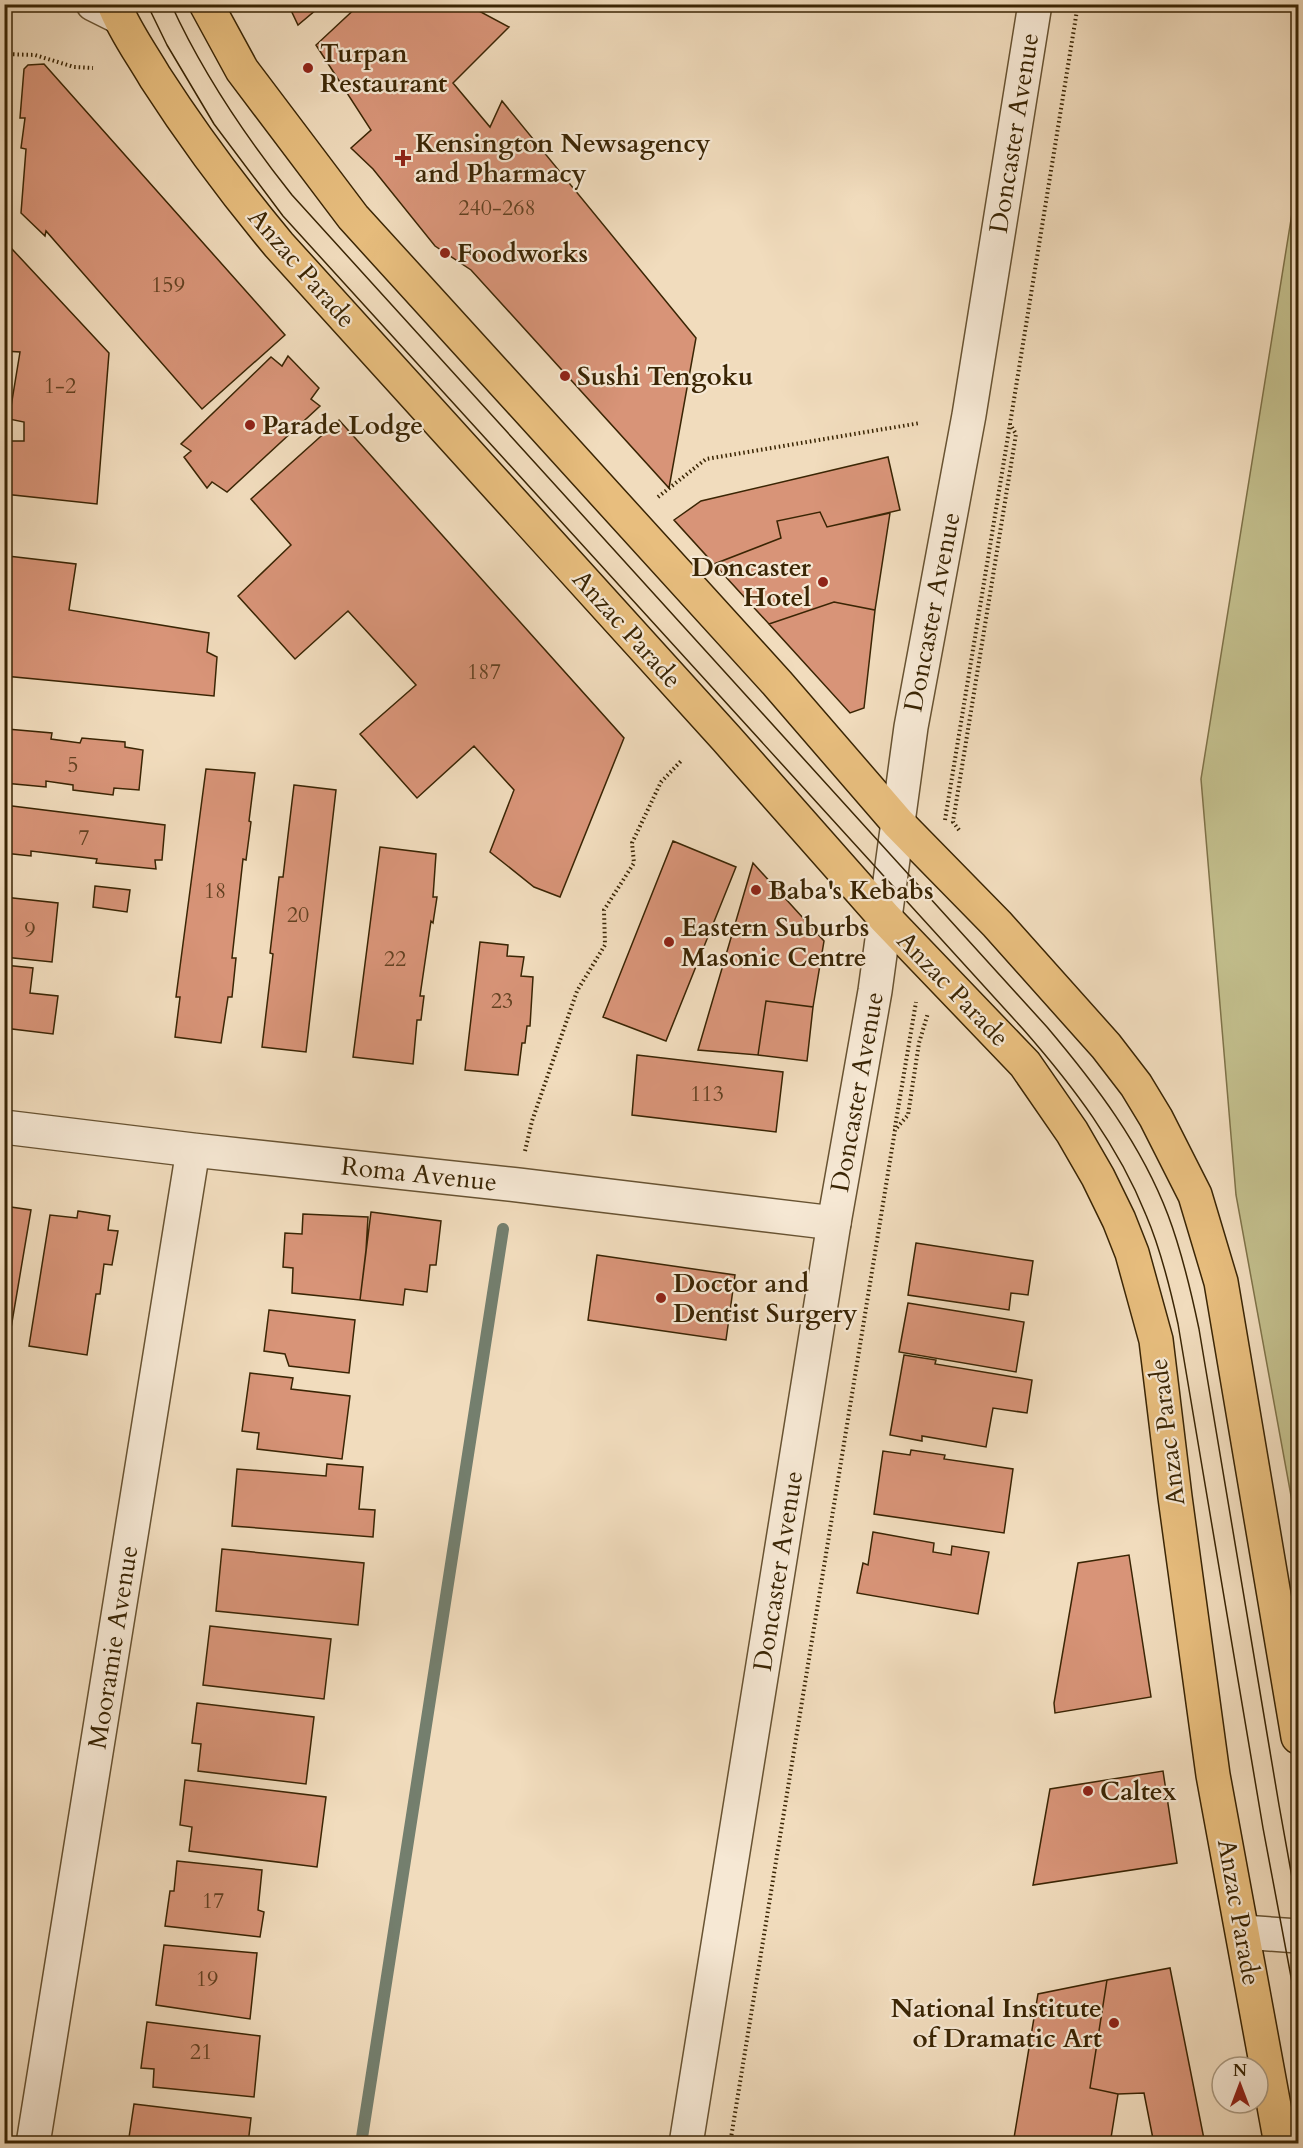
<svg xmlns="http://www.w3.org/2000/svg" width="1303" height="2148" font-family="Cardo,serif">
  <rect width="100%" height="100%" fill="#f1dcbd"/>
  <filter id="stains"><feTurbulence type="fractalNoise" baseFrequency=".00333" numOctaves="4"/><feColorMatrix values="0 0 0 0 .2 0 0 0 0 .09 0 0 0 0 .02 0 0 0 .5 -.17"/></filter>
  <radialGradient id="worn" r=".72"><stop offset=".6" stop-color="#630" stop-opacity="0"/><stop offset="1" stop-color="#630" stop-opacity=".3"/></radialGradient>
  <path fill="#c2be8c" stroke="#7e7248" stroke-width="1.5" d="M1298,176v1358l-62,-339 -35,-416z"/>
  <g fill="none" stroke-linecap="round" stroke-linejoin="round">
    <path stroke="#747f6e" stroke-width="12" d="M361,2144l142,-915"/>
  </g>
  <path fill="#d89478" stroke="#3a2504" stroke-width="1.5" d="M288,4h35l-25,21z
    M360,4h106l43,23 -56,56 37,44 12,-26 194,237 -27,150 -198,-218 -36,-24 -62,-77 -22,-21 20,-18 -55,-85z
    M44,64l241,271 -83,74 -156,-178 -1,5 -24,-23 5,-64 -5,-1 4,-30h-5l4,-49 4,-4z
    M12,249l97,104 -12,151 -93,-10 1,-53h19v-19l-15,-3 11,-67 -16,-1 5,-43h-5v-58z
    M288,356l31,32 -8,11 9,7 -93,86 -15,-10 -5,6 -23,-31 7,-6 -10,-7 90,-87 11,9z
    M339,420l285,318 -64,159 -26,-10 -44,-35 24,-62 -40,-44 -57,52 -57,-64 56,-49 -68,-74 -53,48 -57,-63 53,-51 -40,-46z
    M888,457l12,53 -73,17 -7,-15 -43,9 4,17 -67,26 -40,-44 27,-19z
    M820,512l7,15 63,-14 -15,97 -41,-8 -65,22 -55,-60 67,-26 -4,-17z
    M8,556l68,8 -7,46 140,23 -2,19 10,5 -3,39 -210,-20v-90z
    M834,602l41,8 -11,98 -14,5 -81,-89z
    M7,729l45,4 -1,6 29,4 2,-5 43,4v5l18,3 -4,40 -25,-2 -1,7 -40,-5v-5l-27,-4v6l-42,-4v-50l3,1z
    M206,769l49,4 -6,48 2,1 -5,38 -3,-1 -11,99h4l-4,39h-4l-7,46 -46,-6 5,-40h-4z
    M294,785l42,5 -30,262 -44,-5 11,-93 -3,-1 9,-76h4z
    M4,805l161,20 -3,35h-7l1,9 -60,-6 1,-4 -66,-8v5l-27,-3z
    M673,841l63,26 -70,174 -63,-24z
    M380,847l56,7 -3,43h4l-4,26 -2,-2 -11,75h4l-3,24h-4l-4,44 -60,-7z
    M753,863l71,78 -11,66 -47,-6 -8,54 -60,-5z
    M95,886l35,4 -3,22 -34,-5z
    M4,897l54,6 -6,59 -48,-5z
    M480,942l28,3 -1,11 17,1 -3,19 12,1 -3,49h-3l-2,17h-3l-4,32 -53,-5z
    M4,965l29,3 -3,25 28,3 -5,38 -49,-6z
    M766,1001l47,6 -6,54 -49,-6z
    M637,1055l146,17 -7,60 -144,-17z
    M4,1206l27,4 -22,130h-5z
    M78,1211l32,5 -2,14 10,1 -6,34 -8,-1 -4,30h-4l-9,61 -58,-9 21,-131 27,3z
    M371,1212l70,9 -5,44h-6l-3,27 -22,-3 -2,16 -43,-5z
    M303,1214l65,3 -2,33 -6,50 -68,-7 1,-25 -10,-1 2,-34 17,1z
    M916,1243l117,18 -5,34 -17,-2 -2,17 -101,-15z
    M597,1255l138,20 -9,65 -138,-20z
    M908,1303l116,19 -8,50 -117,-20z
    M269,1310l86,10 -6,53 -60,-7 -4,-12 -21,-3z
    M904,1355l32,5 -1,4 97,16 -5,33 -34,-5 -7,39 -64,-11v5l-32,-6z
    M250,1373l43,5 -2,11 59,7 -8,63 -85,-10 2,-16 -17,-2z
    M911,1450l34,5 -1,4 69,10 -9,64 -130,-19 9,-63 27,4z
    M327,1464l36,3 -4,42 16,1 -2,27 -141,-11 5,-57 89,7z
    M873,1532l61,11 -1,9 18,3 1,-9 37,6 -11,62 -121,-21 6,-30 5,2z
    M222,1549l142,14 -6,62 -142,-14z
    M1129,1555l22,142 -96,16 -1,-10 24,-140z
    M210,1626l121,13 -7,60 -121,-14z
    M197,1703l117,14 -8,67 -108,-13 3,-27 -9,-1z
    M1163,1771l14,92 -144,22 17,-96z
    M185,1780l141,17 -9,70 -128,-16 3,-24 -12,-2z
    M177,1861l85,9 -4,40 6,2 -4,25 -95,-11 5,-35h4z
    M164,1945l93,8 -7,66 -94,-14z
    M1170,1968l35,176h-51l-10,-51 -26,1 -28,-6 17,-108z
    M1107,1980l-17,108 28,6 -8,50h-97l25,-150z
    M147,2022l113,14 -6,61 -101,-10 1,-18 -13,-1z
    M134,2104l117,14 -3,26h-120z"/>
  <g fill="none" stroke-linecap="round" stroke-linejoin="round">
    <defs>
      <path id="minor" d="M93,4l26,13
        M4,1127l189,23 325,35 316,38
        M33,2144l160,-994"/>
      <path id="tertiary" d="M1243,1932l55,4
        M686,2144l148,-921 41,-232 36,-264 58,-312 66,-411"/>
      <path id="primary" d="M114,4c10,26 27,49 41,73 38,59 79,114 124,168l447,493 159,180 140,146 47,68 26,45 21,43 13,33 24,87 19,157 38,278 68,369
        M206,4l36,66 111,147 424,466 121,140 99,101 109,122 30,39 20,33 39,77 26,87 77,455"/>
    </defs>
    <use href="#minor" stroke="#685332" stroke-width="36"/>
    <use href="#tertiary" stroke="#685332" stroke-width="36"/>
    <use href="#primary" stroke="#3a2504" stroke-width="36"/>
    <path stroke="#3a2504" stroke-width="4" stroke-dasharray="1.5 3" stroke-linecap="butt" d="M4,54l31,1 39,12 19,1
      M658,497l48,-38 214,-36
      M945,820l65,-396
      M959,830l-6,-8 63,-388 -6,-10 68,-420
      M895,1127l21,-125
      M525,1151l7,-30 45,-130 28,-46 -1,-35 30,-47 -2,-20 29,-61 21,-22
      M730,2144l165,-1014 13,-15 11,-72 9,-30"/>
    <use href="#minor" stroke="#f6e8d4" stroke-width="33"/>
    <use href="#tertiary" stroke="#f6e8d4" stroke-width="33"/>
    <use href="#primary" stroke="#e8be7e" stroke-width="33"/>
    <path stroke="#3a2504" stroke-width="1.5" d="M147,4l20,41 47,79 69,92 740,813c50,57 95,116 123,186 15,35 24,72 32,109l85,504 35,186
      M171,4c32,70 74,132 121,191l755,832c49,58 94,117 121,188 14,37 23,76 31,114l80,476 19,106"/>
  </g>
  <g fill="#8f2418" stroke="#f6e8d4" stroke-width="2">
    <circle cx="308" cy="68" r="6"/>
    <path d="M400 149h6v6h6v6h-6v6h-6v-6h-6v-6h6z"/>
    <circle cx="445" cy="253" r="6"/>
    <circle cx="565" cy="376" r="6"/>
    <circle cx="250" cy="425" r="6"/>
    <circle cx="823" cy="582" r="6"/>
    <circle cx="756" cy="890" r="6"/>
    <circle cx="669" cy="942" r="6"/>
    <circle cx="661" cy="1298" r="6"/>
    <circle cx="1088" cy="1791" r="6"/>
    <circle cx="1114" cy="2023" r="6"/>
  </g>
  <g text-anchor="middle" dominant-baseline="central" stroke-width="4.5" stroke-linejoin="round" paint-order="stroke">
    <g font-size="22" fill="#624121">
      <text x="497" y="208">240-268</text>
      <text x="168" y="285">159</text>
      <text x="60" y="386">1-2</text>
      <text x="484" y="672">187</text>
      <text x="73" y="765">5</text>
      <text x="84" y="838">7</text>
      <text x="215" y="891">18</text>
      <text x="298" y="915">20</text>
      <text x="30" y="930">9</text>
      <text x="395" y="959">22</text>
      <text x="502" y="1001">23</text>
      <text x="707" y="1094">113</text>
      <text x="213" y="1901">17</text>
      <text x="207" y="1979">19</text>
      <text x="201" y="2052">21</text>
    </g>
    <g font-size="26" font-weight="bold" fill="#3a2504" stroke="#f6e8d4" text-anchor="start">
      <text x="320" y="53">Turpan<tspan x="320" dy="30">Restaurant</tspan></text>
      <text x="415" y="143">Kensington Newsagency<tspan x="415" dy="30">and Pharmacy</tspan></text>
      <text x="457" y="253">Foodworks</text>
      <text x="577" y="376">Sushi Tengoku</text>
      <text x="262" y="425">Parade Lodge</text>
      <text x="811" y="567" text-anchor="end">Doncaster<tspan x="811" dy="30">Hotel</tspan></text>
      <text x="768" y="890">Baba's Kebabs</text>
      <text x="681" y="927">Eastern Suburbs<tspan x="681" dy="30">Masonic Centre</tspan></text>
      <text x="673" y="1283">Doctor and<tspan x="673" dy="30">Dentist Surgery</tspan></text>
      <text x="1100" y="1791">Caltex</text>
      <text x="1102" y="2008" text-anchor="end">National Institute<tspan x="1102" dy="30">of Dramatic Art</tspan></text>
    </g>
    <g font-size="26" fill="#3a2504" stroke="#f6e8d4">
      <text transform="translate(1014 133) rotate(-81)">Doncaster Avenue</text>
      <text transform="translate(302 268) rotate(49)">Anzac Parade</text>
      <text transform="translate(932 612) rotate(-79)">Doncaster Avenue</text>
      <text transform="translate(627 629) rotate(48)">Anzac Parade</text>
      <text transform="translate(953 989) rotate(46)">Anzac Parade</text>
      <text transform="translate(857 1092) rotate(-80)">Doncaster Avenue</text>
      <text transform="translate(419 1174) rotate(6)">Roma Avenue</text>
      <text transform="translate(1167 1432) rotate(-97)">Anzac Parade</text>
      <text transform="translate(778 1571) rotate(-81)">Doncaster Avenue</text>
      <text transform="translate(113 1647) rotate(-81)">Mooramie Avenue</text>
      <text transform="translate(1239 1912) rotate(80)">Anzac Parade</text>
    </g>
  </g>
  <rect width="1303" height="2148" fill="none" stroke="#f1dcbd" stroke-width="24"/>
  <rect x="6" y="6" width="1291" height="2136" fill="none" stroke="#3a2504" stroke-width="3"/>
  <rect x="12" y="12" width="1279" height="2124" fill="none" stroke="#3a2504" stroke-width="1.5"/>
  <g transform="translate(1240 2085)"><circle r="28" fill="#f6e8d4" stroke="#ab9a81" stroke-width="1.5"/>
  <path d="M0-4.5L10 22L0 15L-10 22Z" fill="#8f2418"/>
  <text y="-9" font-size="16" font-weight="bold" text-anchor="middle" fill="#3a2504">N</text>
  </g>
  <rect width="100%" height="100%" filter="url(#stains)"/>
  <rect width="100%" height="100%" fill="url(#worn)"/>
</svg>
